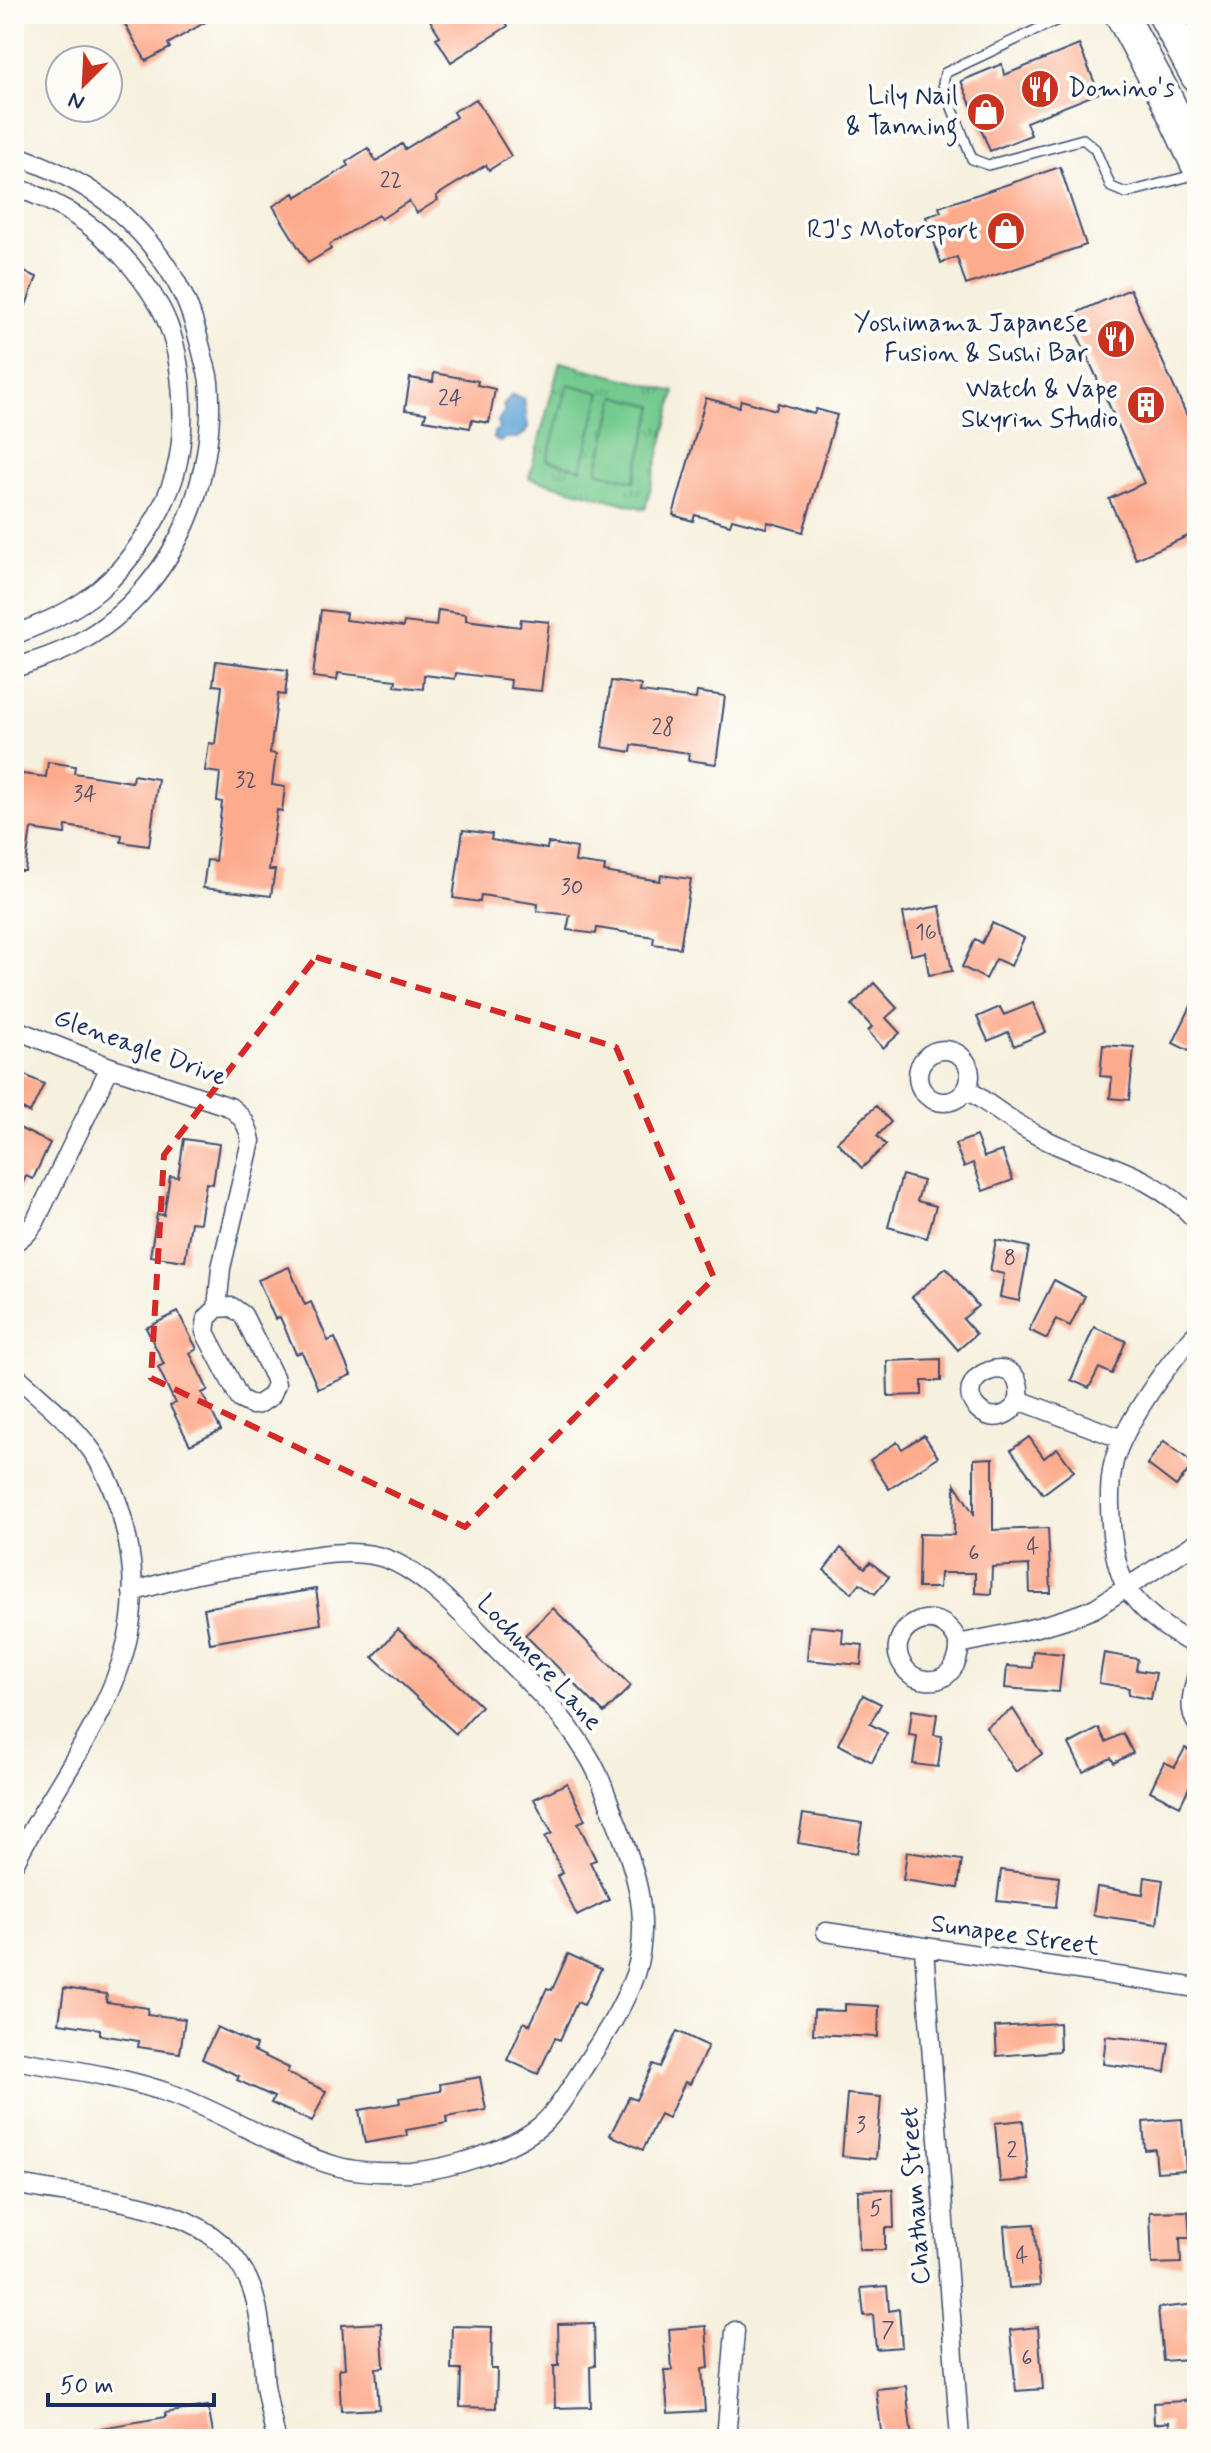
<svg xmlns="http://www.w3.org/2000/svg" width="1211" height="2453" font-family="Mynerve,sans-serif">
  <defs>
    <pattern id="grass-tufts" width="24" height="20" patternUnits="userSpaceOnUse" patternTransform="scale(2)"><rect width="24" height="20" fill="#75cb8f"/><path d="M3 7l-1-3M5 7V3M7 7l1-3M15 17l-1-3M17 17v-4M19 17l1-3" fill="none" stroke="#5fa578"/></pattern>
  </defs>
  <rect width="100%" height="100%" fill="#fdfcf7"/>
  <filter id="ink" filterUnits="userSpaceOnUse"><feTurbulence type="fractalNoise" baseFrequency=".0125" numOctaves="2"/><feDisplacementMap in="SourceGraphic" scale="16" xChannelSelector="R" yChannelSelector="G"/><feConvolveMatrix kernelMatrix="1 2 1 2 8 2 1 2 1" color-interpolation-filters="sRGB"/></filter>
  <filter id="wash" filterUnits="userSpaceOnUse"><feTurbulence type="fractalNoise" baseFrequency=".006" numOctaves="4" result="noise"/><feDisplacementMap in="SourceGraphic" scale="32" xChannelSelector="R" yChannelSelector="G"/><feGaussianBlur stdDeviation="1.8" result="paint"/><feColorMatrix in="noise" values="0 0 0 0 0 0 0 0 0 0 0 0 0 0 0 0 0 1.4 0 .05"/><feComposite in="paint" operator="in"/></filter>
  <g filter="url(#wash)">
    <rect width="100%" height="100%" fill="#f6f0de"/>
    <path fill="url(#grass-tufts)" stroke="#487d76" stroke-width="2" d="M560,362l115,30 -30,117 -116,-31z"/>
    <path fill="#75cb8f" stroke="#487d76" stroke-width="2" d="M568,384l33,9 -20,76 -34,-9z
      M616,396l38,10 -20,75 -37,-10z"/>
    <path fill="#60a5d6" stroke="#3e6a9a" stroke-width="2" d="M512,395l12,4 4,28 -3,6 -7,5h-13l-5,4 -6,-3v-7l5,-3 -1,-7 7,-12 -2,-4z"/>
    <g id="blocks">
      <path fill="#fdab8d" d="M119,14h100l-51,30 2,4 -24,13z
        M426,14h75l7,12 -57,36 -15,-24 4,-2z
        M1079,45l20,48 -73,29 5,13 -41,16 -29,-70 41,-17 2,11z
        M476,99l35,57 -22,14 -3,-5 -50,31 2,4 -21,13 -8,-12 -28,18 -3,-4 -49,30 2,4 -23,14 -35,-57 21,-13 2,4 52,-31 -2,-4 22,-14 8,13 26,-17 3,5 51,-32 -3,-5z
        M1060,167l26,78 -120,40 -9,-28 -16,6 -15,-46 15,-5 -2,-5z
        M14,268l23,9 -22,56h-1z
        M1130,289l67,149v94l-61,27 -27,-60 35,-16 -75,-167z
        M434,373l44,8 -1,4 18,4 -6,34 -17,-3 -2,8 -46,-8 2,-7 -21,-3 5,-32 23,4z
        M706,398l33,9 2,-7 35,10 2,-7 36,11 2,-5 21,6 -34,117 -35,-10 -2,6 -34,-9 -2,6 -35,-10 -2,6 -20,-6z
        M321,610l25,3 -1,7 58,7 1,-5 32,4 2,-16 28,4v6l54,7 1,-8 28,3 -8,69 -31,-3 1,-8 -55,-7 -1,6 -31,-4 -1,14 -28,-3 1,-6 -58,-7 -1,7 -24,-3z
        M216,661l72,9 -3,25 -7,-1 -8,59 6,1 -4,31 13,2 -3,24 -5,-1 -8,60h6l-4,26 -68,-8 4,-28 8,1 7,-59 -5,-1 3,-28 -15,-2 4,-28 6,1 7,-58 -9,-1z
        M611,681l30,4 -1,7 56,7 1,-7 28,4 -9,68 -28,-4 1,-7 -57,-8 -1,7 -29,-5z
        M48,762l27,4 -1,7 58,9 1,-7 25,4 -9,67 -28,-4 1,-7 -56,-9 -1,8 -34,-5 -6,42h-11v-98l32,4z
        M463,830l29,4 -1,6 56,9 1,-6 29,5 -2,14 30,4 -1,6 56,9 1,-6 30,4 -11,69 -27,-4 1,-7 -57,-9 -1,6 -29,-4 3,-15 -33,-4 1,-7 -57,-9 -1,7 -27,-4z
        M940,906l12,65 -23,4 -4,-23 -14,3 -8,-42z
        M992,923l32,15 -13,28 -15,-7 -10,20 -24,-12 13,-28 7,4z
        M874,983l23,25 -11,10 14,15 -17,15 -15,-17 4,-4 -20,-22z
        M1197,994v61l-24,-12z
        M1033,1003l13,29 -32,14 -6,-14 -20,9 -11,-24 23,-10 4,8z
        M1103,1045l31,2 -5,53 -19,-2 2,-21 -12,-1z
        M14,1070l30,14 -14,29 -16,-8z
        M876,1106l15,16 -14,14 9,9 -24,23 -25,-26z
        M19,1128l31,15 -17,36 -7,-3 -12,25v-63z
        M976,1136l8,21 18,-6 11,29 -30,11 -10,-28 -9,4 -9,-23z
        M184,1139l35,5 -6,40 -7,-1 -6,40 -9,-1 -6,39 -35,-5 7,-42 7,1 6,-39 8,1z
        M902,1175l21,6 -6,20 19,5 -9,32 -39,-11z
        M996,1240l33,7 -10,54 -19,-4 4,-23 -14,-3z
        M289,1267l16,38 6,-3 17,39 7,-3 16,37 -33,14 -16,-37 -6,2 -16,-37 -5,2 -17,-39z
        M946,1268l32,38 -15,13 13,15 -18,16 -46,-53z
        M1054,1280l31,16 -15,30 -14,-7 -9,20 -18,-9z
        M178,1312l19,37 -7,4 18,37 -6,3 19,37 -31,15 -20,-39 5,-3 -17,-36 6,-3 -18,-36z
        M1094,1327l32,14 -14,33 -13,-6 -10,20 -18,-8z
        M941,1359v22h-19v14l-34,1 -1,-35z
        M924,1435l14,22 -49,32 -19,-29 27,-18 5,7z
        M1029,1437l15,21 13,-10 17,23 -31,23 -32,-44z
        M1164,1441l30,23 -18,22 -29,-22z
        M993,1458v72l55,-2 3,65h-21l-1,-28 -37,2 -1,27 -16,-1v-20h-35l-1,15h-21l1,-54 35,1 1,-51 19,30v-55z
        M841,1548l24,20 5,-6 19,15 -14,17 -15,-11 -8,10 -28,-23z
        M316,1589l5,35 -111,19 -6,-35z
        M553,1608l78,78 -27,27 -79,-78z
        M810,1626l33,3 -1,14 21,2 -2,20 -54,-5z
        M398,1629l83,77 -25,28 -83,-77z
        M1033,1651l30,3 -4,38 -54,-4 2,-22 25,2z
        M1104,1653l34,6 -2,11 20,3 -5,26 -23,-4 1,-7 -30,-5z
        M863,1695l18,9 -11,20 17,9 -15,29 -34,-18z
        M1013,1709l29,45 -26,18 -30,-45z
        M912,1710l25,4 -3,21 8,1 -4,31 -25,-3 4,-28 -8,-1z
        M1099,1728l7,14 17,-9 10,20 -19,10 -3,-5 -28,14 -14,-28z
        M1185,1748l12,6v17l-17,35 -30,-15 14,-29 11,5z
        M567,1783l18,37 -7,3 18,37 -6,2 19,38 -32,16 -20,-40 6,-3 -18,-36 7,-4 -18,-34z
        M803,1814l59,9 -5,30 -59,-10z
        M907,1852l55,8 -4,28 -55,-8z
        M1001,1870l58,7 -3,30 -59,-6z
        M1145,1877l18,3 -6,44 -64,-9 4,-28 46,7z
        M568,1954l33,15 -17,36 -7,-3 -17,38 -5,-2 -17,36 -31,-14 17,-38 6,3 17,-37 5,2z
        M64,1988l43,6 -1,8 42,6 -1,6 38,5 -5,34 -42,-6 1,-6 -39,-6v-6l-41,-6z
        M845,2004l34,2 -1,31 -65,-3 1,-24 31,1z
        M1059,2023l1,28 -63,5 -2,-29z
        M217,2027l39,18 -2,6 35,17 -2,5 39,18 -14,31 -41,-19 3,-6 -37,-17 2,-4 -37,-17z
        M677,2031l31,15 -18,38 -5,-2 -17,36 -8,-4 -17,36 -33,-15 19,-38 7,3 17,-36 7,3z
        M1106,2036l63,7 -4,29 -62,-8z
        M480,2077l6,33 -40,7 1,6 -41,7 1,6 -42,7 -6,-33 41,-7 -1,-5 42,-7 -1,-7z
        M847,2094l34,3 -5,62 -34,-3z
        M1182,2119l4,51 -29,2 -2,-23 -10,1 -2,-28z
        M1023,2120l6,60 -29,2 -5,-59z
        M893,2189l1,39h-9v22h-26l-1,-60z
        M1188,2211l2,27h-10l1,25 -29,1 -2,-52z
        M1034,2224l6,62 -31,2 -5,-62z
        M887,2286l2,25 10,-2 3,38 -26,2 -3,-34 -9,1 -3,-28z
        M1197,2304v30l-11,1 2,24 -25,2 -5,-53z
        M381,2323l3,44 -8,1 3,41 -38,2 -2,-42 6,-1 -3,-43z
        M594,2323l1,43 -5,1 1,40 -36,1 -1,-43h5l-1,-41z
        M452,2326l40,1 -1,42h6l-1,39 -36,-1 1,-38h-10z
        M706,2326l3,42 -7,1 3,42 -37,2 -4,-43h8l-3,-41z
        M1038,2327l5,62 -27,2 -6,-61z
        M906,2386l6,53h-30l-6,-50z
        M1197,2400v39h-27l-1,-17 -15,2 -1,-21z
        M208,2406l6,33h-118l-1,-10 71,-12 -1,-4z"/>
    </g>
  </g>
  <g filter="url(#ink)">
    <use href="#blocks" fill-opacity="0" stroke="#3c4c71" stroke-width="2"/>
    <g fill="none" stroke-linecap="round" stroke-linejoin="round">
      <defs>
        <path id="lane" d="M1070,14l-125,59 -2,11 29,75 16,6 95,-26 12,10 16,38 15,6 71,-19"/>
        <path id="street" d="M14,155c33,11 64,25 92,46 31,24 60,58 77,94 9,17 14,38 19,57 2,10 6,20 7,30 4,43 -3,85 -17,126 -21,57 -62,107 -116,136 -19,11 -41,17 -62,24
          M14,187c64,20 112,62 146,120 24,43 28,120 15,167 -12,40 -44,89 -76,116 -25,21 -55,33 -85,45
          M14,1029l96,38 120,40c13,10 18,18 21,34l-30,127 -4,40 -10,10 -2,14 35,67 12,6 7,-1 12,-8 5,-12 -2,-7 -31,-62 -11,-8 -15,1
          M918 1076a26 26 0 1 1 52 0a26 26 0 1 1-52 0Z
          M967,1089c29,20 57,42 90,56 54,23 97,30 140,76
          M14,1243l14,-11 7,-10 75,-155
          M1197,1333c-27,26 -73,92 -83,128 -8,32 -4,98 13,127 16,26 43,44 70,58
          M14,1374c27,24 56,47 78,77 31,45 46,114 39,168 -4,31 -16,64 -30,92 -26,53 -61,100 -87,153
          M1019,1400c6,-57 -73,-23 -41,9 15,14 33,7 41,-9l103,39
          M959,1644c1,19 -11,39 -33,36 -9,-1 -17,-5 -22,-13 -26,-35 35,-73 55,-23 46,-10 92,-17 136,-36l102,-66
          M1197,1674c-4,18 -10,33 0,50
          M826,1932l371,56
          M924,1949l36,490
          M14,2060c54,9 111,17 163,36 52,20 106,55 159,70 24,7 50,7 75,6 38,-3 98,-21 128,-45 17,-14 29,-35 41,-54 20,-31 43,-64 55,-99 18,-56 -1,-109 -22,-161 -8,-21 -15,-43 -28,-62 -25,-41 -62,-74 -95,-108 -27,-28 -74,-79 -113,-87 -32,-7 -65,0 -97,5 -28,4 -56,7 -83,13 -22,5 -44,12 -65,18
          M14,2184c89,19 218,12 243,122 6,26 5,53 8,79 3,18 7,36 11,54
          M726,2439l9,-108"/>
        <path id="highway" d="M1121,14l44,82 32,68
          M1164,14l33,62"/>
      </defs>
      <use href="#lane" stroke="#3c4c71" stroke-width="12"/>
      <use href="#street" stroke="#3c4c71" stroke-width="21"/>
      <use href="#highway" stroke="#3c4c71" stroke-width="35"/>
      <use href="#lane" stroke="#fff" stroke-width="9"/>
      <use href="#street" stroke="#fff" stroke-width="18"/>
      <use href="#highway" stroke="#fff" stroke-width="32"/>
    </g>
  </g>
  <path fill="none" stroke="#d62828" stroke-width="6" stroke-dasharray="16 10" stroke-linejoin="round" d="M316,957l300,90 98,231 -249,249 -314,-149 13,-223z"/>
  <defs>
    <symbol id="restaurant-disc" viewBox="-11 -11 22 22"><circle r="9.5" fill="#c8321e" stroke="#fdfcf7"/><path d="M-5-6h1v4h1v-4h1v4h1v-4h1v5L-1.5 .5V6h-2V.5L-5-1ZM5-6V6H3V1.5H1.5Q1.5-4 5-6Z" fill="#fff"/></symbol>
    <symbol id="shop-disc" viewBox="-11 -11 22 22"><circle r="9.5" fill="#c8321e" stroke="#fdfcf7"/><path d="M-5-2.5h2.3a2.7 3.5 0 0 1 5.4 0H5L5.5 6h-11ZM-1.5-2.5h3a1.5 2.3 0 0 0-3 0Z" fill="#fff"/></symbol>
    <symbol id="building-disc" viewBox="-11 -11 22 22"><circle r="9.5" fill="#c8321e" stroke="#fdfcf7"/><path d="M-4-6H4V6H1V3H-1V6H-4ZM-2.5-4.3h1.7v1.8h-1.7ZM.8-4.3h1.7v1.8H.8ZM-2.5-1h1.7V.8h-1.7ZM.8-1h1.7V.8H.8Z" fill="#fff"/></symbol>
  </defs>
  <g fill-rule="evenodd">
    <use href="#restaurant-disc" x="1018" y="67" width="44" height="44"/>
    <use href="#shop-disc" x="964" y="90" width="44" height="44"/>
    <use href="#shop-disc" x="984" y="209" width="44" height="44"/>
    <use href="#restaurant-disc" x="1094" y="317" width="44" height="44"/>
    <use href="#building-disc" x="1124" y="383" width="44" height="44"/>
  </g>
  <g text-anchor="middle" dominant-baseline="central" stroke-width="8" stroke-linejoin="round" paint-order="stroke">
    <g font-size="22" fill="#544e6a">
      <text x="391" y="181">22</text>
      <text x="450" y="399">24</text>
      <text x="663" y="728">28</text>
      <text x="246" y="781">32</text>
      <text x="85" y="795">34</text>
      <text x="572" y="888">30</text>
      <text x="926" y="933">16</text>
      <text x="1010" y="1259">8</text>
      <text x="1033" y="1547">4</text>
      <text x="974" y="1554">6</text>
      <text x="861" y="2126">3</text>
      <text x="1012" y="2151">2</text>
      <text x="876" y="2209">5</text>
      <text x="1022" y="2256">4</text>
      <text x="888" y="2331">7</text>
      <text x="1027" y="2359">6</text>
    </g>
    <g font-size="26" fill="#1b2f5e" stroke="#fdfcf7" text-anchor="end">
      <text x="1068" y="89" text-anchor="start">Domino's</text>
      <text x="958" y="97">Lily Nail<tspan x="958" dy="30">&amp; Tanning</tspan></text>
      <text x="978" y="231">RJ's Motorsport</text>
      <text x="1088" y="324">Yoshimama Japanese<tspan x="1088" dy="30">Fusion &amp; Sushi Bar</tspan></text>
      <text x="1118" y="390">Watch &amp; Vape<tspan x="1118" dy="30">Skyrim Studio</tspan></text>
    </g>
    <g font-size="26" fill="#1b2f5e" stroke="#fdfcf7">
      <text transform="translate(140 1048) rotate(20)">Gleneagle Drive</text>
      <text transform="translate(539 1663) rotate(48)">Lochmere Lane</text>
      <text transform="translate(1015 1936) rotate(8)">Sunapee Street</text>
      <text transform="translate(916 2196) rotate(-94)">Chatham Street</text>
    </g>
  </g>
  <rect width="1211" height="2453" fill="none" stroke="#fdfcf7" stroke-width="48"/>
  <g transform="translate(84 84) rotate(204)"><circle r="38" fill="#fdfcf7" stroke="#a3aaba" stroke-width="2"/>
  <path d="M0-6L14 30L0 20L-14 30Z" fill="#c8321e"/>
  <text y="-12" font-size="22" font-weight="bold" text-anchor="middle" fill="#1b2f5e">N</text>
  </g>
  <path d="M48 2393v12h166v-12" fill="none" stroke="#1b2f5e" stroke-width="4"/>
  <text x="60" y="2393" font-size="24" fill="#1b2f5e" stroke="#fdfcf7" stroke-width="6" paint-order="stroke">50 m</text>
</svg>
